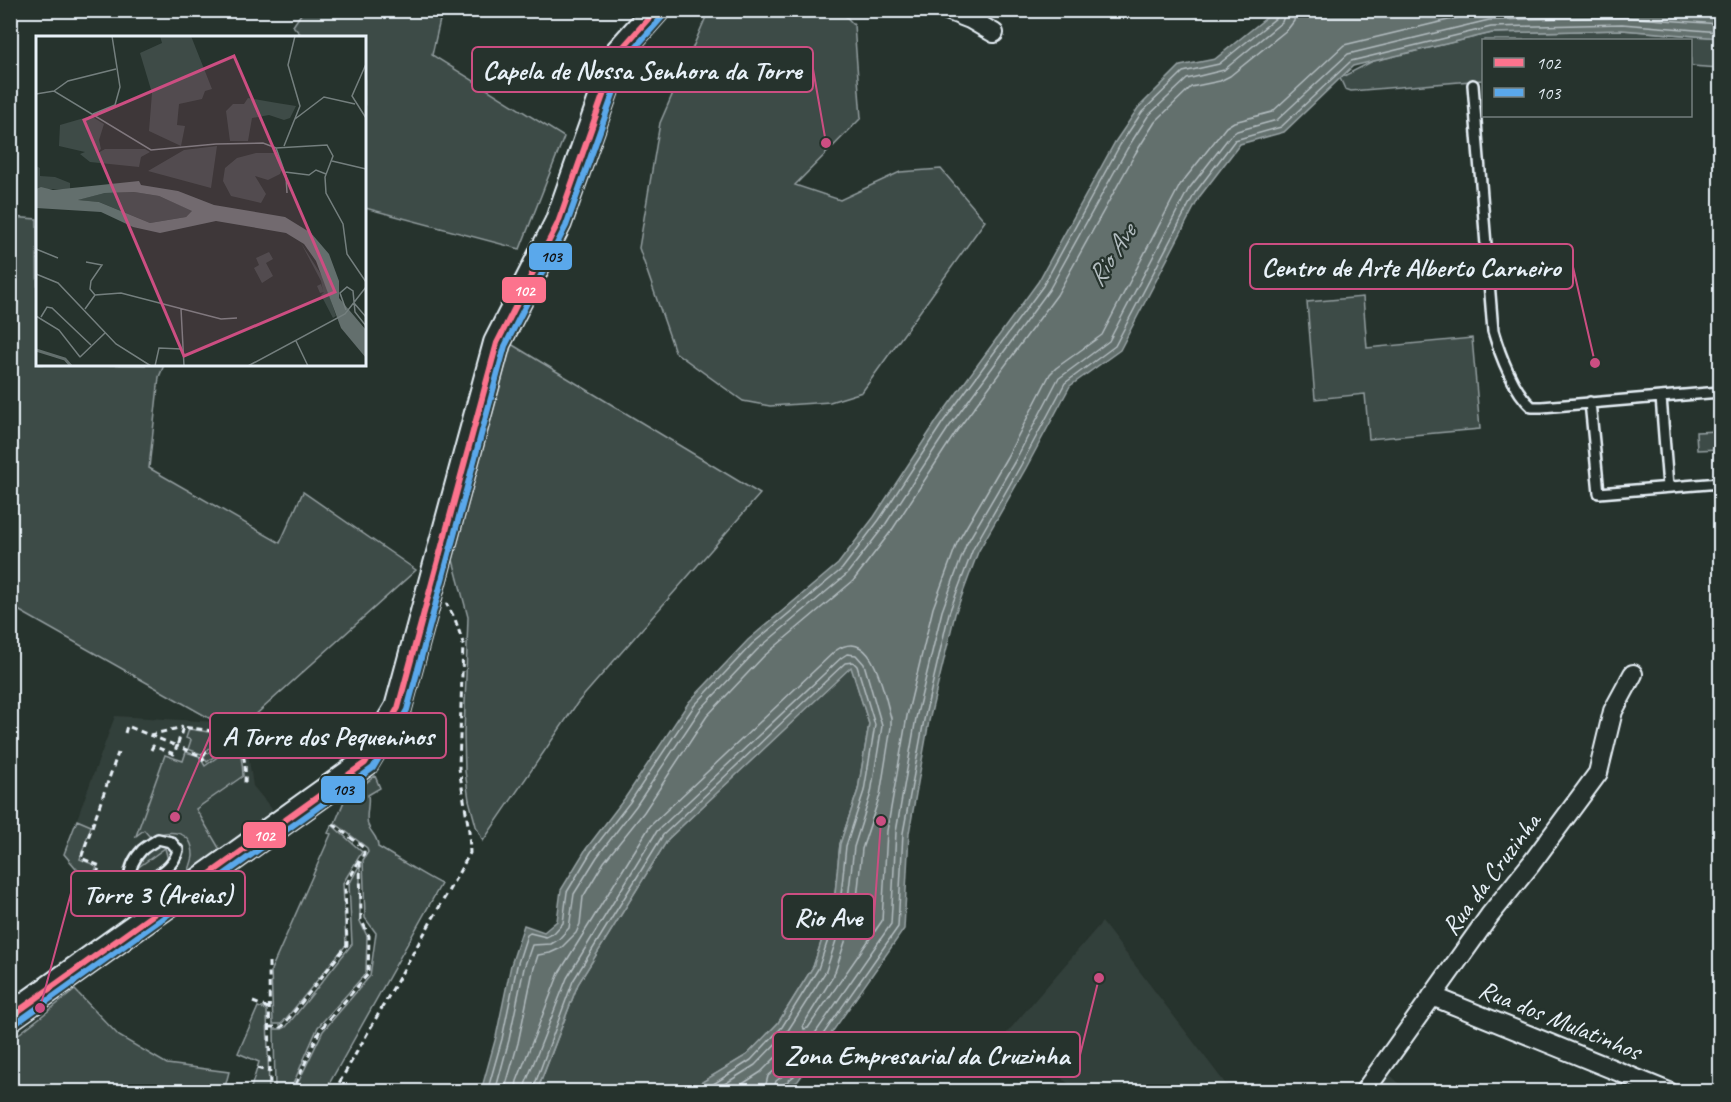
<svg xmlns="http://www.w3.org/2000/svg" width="1731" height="1102" font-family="Caveat,sans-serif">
  <rect width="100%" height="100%" fill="#26332d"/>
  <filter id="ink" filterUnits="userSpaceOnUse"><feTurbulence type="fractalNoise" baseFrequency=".0167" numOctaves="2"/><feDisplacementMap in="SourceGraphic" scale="12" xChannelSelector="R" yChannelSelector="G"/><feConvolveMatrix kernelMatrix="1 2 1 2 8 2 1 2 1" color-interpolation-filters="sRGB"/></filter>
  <g filter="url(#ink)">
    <path fill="#333f3a" d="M115,716l101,6 17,7 15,24 5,33 23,28 -130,92 -5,-4v-5l-20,17 -23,-20 -34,-40z
      M1102,922l129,169h-167l5,-7 -64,-49z
      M1380,1066l28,25 -46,1z"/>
    <path fill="#3e4b47" stroke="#939ea0" stroke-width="1.5" d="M709,10l132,1 13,14 7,93 -66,67 45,15 60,-28 41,-3 44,52 -123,171 -32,10 -60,4 -27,-5 -68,-49 -36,-104 21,-125z
      M303,11h139l-10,44 132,82 -44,112 -155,-41 -1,-170 -61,-1 -10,-11z
      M1622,30l98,8v30l-29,-2 -1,-26h-206l-1,40 -132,11 -6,-2 -5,-11 33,-17 119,-28z
      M11,217l26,2 1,145 126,1 -5,12 -10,91 131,75 23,-51 113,78 -174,157 -26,-5 -205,-116z
      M1363,297l4,51 105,-10 8,91 -111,10 -4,-45 -50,5 -8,-97z
      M511,344l249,150 -182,208 -95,139 -7,-15 -7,-26 -4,-29 -1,-36 4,-118 -15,-57z
      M1718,431l1,18 -22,1 -1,-18z
      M851,666l18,58 -11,66 -18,54 -6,59 -21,64 -35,56 -31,32 -45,27 -10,9 -155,1 41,-108 90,-145z
      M189,729l26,4 15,6 -10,2 -19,13 -13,-5 3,-9 -5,-2z
      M223,743c20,-2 19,19 20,33l-47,33 26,44 -36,26c2,-7 6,-16 7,-23 0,-28 -25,-26 -43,-19l-6,-7 -8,6 29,-81 18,6 3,-9 13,4 6,10 18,-13 -2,-2 -14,11 -4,-6z
      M375,776l5,12 -12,7c2,10 -3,20 0,30 3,9 10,11 10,22 21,12 41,26 63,37l-116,207h-31l29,-60 47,-55 6,-43 -11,-15 -2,-58 5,-8 -1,-4 -32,-25 10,-24z
      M77,820l14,6 -11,33 17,7 -4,10 12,5 -7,13 -34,-40z
      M332,825l30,27 -19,31 3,62 -62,76 -3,3h-8l-2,-54 60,-136 -3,-1z
      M157,841l12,2 4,7 -1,6 -4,4 -3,-12 -29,21 2,12 -6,-1 2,-18z
      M360,864v57l7,15 -1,37 -48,54 -28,64h-15l-1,-62h8l4,-2 66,-83 -3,-59z
      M75,990l44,46 48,28 62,8 -5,19h-213v-51z
      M258,1007l9,3 2,81h-19l9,-29 -21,-9z"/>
    <path fill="#636f6d" stroke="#98a3a5" stroke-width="1.5" d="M1276,10l444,1v27l-98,-8 -130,3 -139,33 -69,66 -44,12 -40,52 -80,154 -50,36 -44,82 -48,84 -23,62 -26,107 -20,112 -5,96 -106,152 -15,10h-91l10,-9 45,-27 31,-32 35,-56 21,-64 6,-59 18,-54 11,-66 -18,-57 -183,172 -90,145 -41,107h-56l15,-54 15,-72 13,-40 20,7 13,-11 4,-31 25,-41 39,-51 64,-96 59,-62 90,-76 36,-47 64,-98 100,-137 77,-140 23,-34 42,-42 35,-7z"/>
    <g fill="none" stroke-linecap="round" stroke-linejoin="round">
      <path stroke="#b3bdc0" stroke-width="1.5" d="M487,1092l15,-53 15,-73 10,-31 3,-2 16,4 8,-4 9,-10 4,-31 24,-40 39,-50 64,-96 58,-62 90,-75 37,-49 64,-98 100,-136 77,-141 22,-33 41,-40 36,-8 57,-46 3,-8
        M495,1092l14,-52 15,-72 8,-23 19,-1 8,-5 10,-11 5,-34 23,-37 39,-51 64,-96 57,-60 90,-76 38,-49 64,-98 100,-137 78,-141 21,-33 39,-37 37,-9 58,-48 4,-12
        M504,1092l14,-49 15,-72 5,-16 12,-2 11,-5 15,-15 4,-9 3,-27 21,-35 40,-50 63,-96 57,-60 89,-75 39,-51 64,-98 101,-137 78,-141 20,-32 36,-35 29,-6 10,-5 58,-47 6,-8 1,-11
        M515,1092l2,-11 42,-108 91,-147 185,-175c38,-27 49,43 56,67v9l-11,68 -18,54 -6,60 -22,66 -31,50 1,4 4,-1 74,-107 5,-90 20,-115 26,-108 24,-65 50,-86 43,-83 6,-6 46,-33 78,-150 46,-58 8,-5 38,-10 72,-67 146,-35
        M524,1092l1,-7 42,-107 90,-147 184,-173 6,-4 9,1 8,9 18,62 -11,67 -17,54 -7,60 -21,64 -39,61 -32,33 -43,27
        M532,1092l41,-111 90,-146 182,-172 8,-1 4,4 18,59 -11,66 -18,55 -6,59 -22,64 -36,58 -31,33 -50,32
        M730,1092l31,-20 31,-31 4,-1 1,4 -15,20 -14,12 -4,16
        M773,1092l3,-11 13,-10 102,-147 5,-92 20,-114 26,-107 24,-66 49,-84 43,-82 51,-38 79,-151 42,-54 7,-5 40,-11 71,-66 141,-34 133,-3 98,7
        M781,1092l1,-6 12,-10 104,-149 5,-94 21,-113 25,-107 24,-64 48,-84 44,-82 50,-37 80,-153 40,-53 46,-13 70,-66 140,-34 131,-3 98,8"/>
      <defs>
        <path id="lane" d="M1473,85l20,246c7,24 21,61 39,76h10l178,-15
          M1661,397l7,90
          M1590,402l9,91 121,-10
          M134,903c6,-28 37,-25 44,-53l-7,-8 -13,-3c-5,4 -12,7 -16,11 -21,22 -12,46 2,68"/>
        <path id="street" d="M947,10l23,9 24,14
          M1432,996l237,96
          M1364,1092l126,-177 41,-51 67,-91 15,-62 20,-37"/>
        <path id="secondary" d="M10,1017l355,-254 33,-55 99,-365 61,-120 60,-170 38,-43"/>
      </defs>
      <use href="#lane" stroke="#e8f1f8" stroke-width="14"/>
      <use href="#street" stroke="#e8f1f8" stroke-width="22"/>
      <use href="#secondary" stroke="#e8f1f8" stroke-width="30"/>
      <path stroke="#e8f1f8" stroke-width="3" stroke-dasharray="6 4.5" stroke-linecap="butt" d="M125,733l2,-7 50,20 6,-19 30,4 20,9
        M150,735l33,-8
        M151,750l2,-4 21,8 3,-8 24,10 16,-11 16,-4c15,14 12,27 12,45
        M201,756l5,8
        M333,824l31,24v6l-4,5
        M105,879l-9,-4 4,-9 -19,-8 37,-105
        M269,962l1,130
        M253,1002l15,6
        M269,1027h13l65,-82 -2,-58 15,-28 1,60 8,17 -1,38 -48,56 -28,62
        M257,1068l13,4
        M334,1092l136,-239 -1,-22 -10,-63 4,-125 -8,-24 -9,-16"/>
      <use href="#lane" stroke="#26332d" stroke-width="9"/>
      <use href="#street" stroke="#26332d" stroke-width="18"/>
      <use href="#secondary" stroke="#26332d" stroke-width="26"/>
      <defs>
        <path id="bus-1" d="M10,1017l355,-254 33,-55 99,-365 61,-120 60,-170 38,-43"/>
        <path id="bus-2" d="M15,1024l358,-256 34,-58 98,-364 61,-120 60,-168 37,-42"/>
      </defs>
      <use href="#bus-1" stroke="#26332d" stroke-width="10"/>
      <use href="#bus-2" stroke="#26332d" stroke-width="10"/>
      <use href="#bus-1" stroke="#fc738d" stroke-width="6"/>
      <use href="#bus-2" stroke="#5aa8eb" stroke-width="6"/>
    </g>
  </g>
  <g text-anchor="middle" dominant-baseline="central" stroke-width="4.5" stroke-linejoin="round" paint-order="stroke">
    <g font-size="26" fill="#e8f1f8" stroke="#26332d">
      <text transform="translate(1491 874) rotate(-53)">Rua da Cruzinha</text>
      <text transform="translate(1560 1020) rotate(22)">Rua dos Mulatinhos</text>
    </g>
    <g font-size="27" font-style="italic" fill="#b3bdc0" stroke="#26332d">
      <text transform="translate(1111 255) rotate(-57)">Rio Ave</text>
    </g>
  </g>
  <g transform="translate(36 36)">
    <rect width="330" height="330" fill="#26332d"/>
    <path d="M124,0h31l21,53 -7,2 -3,8 -23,5 -2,21 8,1 -4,20 -32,-15 3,-38 -12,-40 22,-10zM212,62l29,5 19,3 -6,12 -6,2 -15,-5 -17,3 -4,23h-18l-4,-30 7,-7h11zM55,80l13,8 -5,16 2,9 -5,5 9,-5h40l5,3 -9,5 -2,10 -49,-5 -10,-8 5,-2 -26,-6 1,-21zM181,110l-6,42 -63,-17 36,-21zM220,117h20l7,14 -3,7 -12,6 -13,-4 11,18 -5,9 -30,-7 -8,-15 2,-13 12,-10zM0,130l4,2v8l15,1 15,6v6h-34zM98,156l25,4 34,15 -7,6 -36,6 -51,-21 -22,-2 28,-7zM265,207l23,36 12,37 -3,2 -12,-23 3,-3 -4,1 -3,-7 4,-2 2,7 -2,-10zM233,216l4,7 -7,4 7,13 -11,7 -8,-15 5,-3 -3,-7z" fill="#3e4b47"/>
    <path d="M103,145l2,4 37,6 36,14 71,12 26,16 18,21 10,27v17l27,32v28l-25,-30 -25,-67 -12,-17 -18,-11 -70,-12 -56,12 -27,-6 -32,-15 -65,-4v-19l5,-2 12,3zM98,156l25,4 33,15 -6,6 -36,6 -51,-21 -21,-2 27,-7z" fill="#636f6d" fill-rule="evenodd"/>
    <path fill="none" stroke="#636f6d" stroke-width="3" d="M0,314l29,9 6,7"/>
    <path fill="none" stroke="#747f7e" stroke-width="1.5" d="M330,28l-14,32 14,22M18,55l14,-10 48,-12M0,58l18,-3 97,59 65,-6 47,-1 13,5 51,-3 6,11 -8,21 1,16 17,31 4,30 19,28M57,78l22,-9 5,-18 -8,-51M259,83l29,-22 31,7M248,110l16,-40 -12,-41 7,-29M240,112l10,28 1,17M296,125l34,8M249,136l24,3 7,-5 10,4M0,213l22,9M50,226l16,3 -11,16 -1,8 5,6M0,238l22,9 58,61 35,22M318,267l12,14M49,273l10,-14 26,-2 100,26 16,-1M145,273l3,57M310,274l-6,-17 7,-6 6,4 2,21 11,14M0,280l23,14 21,27M5,281l6,-10 5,1 39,37M260,305l12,25M44,321l25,-24M119,330l4,-18 23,1M212,330l97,-52 21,-27"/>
    <path fill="#cc4e82" fill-opacity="0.15" stroke="#cc4e82" stroke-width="3" d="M198,20l101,236 -151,64 -100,-236z"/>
    <rect width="330" height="330" fill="none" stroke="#e8f1f8" stroke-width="3"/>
  </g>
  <path fill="none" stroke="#cc4e82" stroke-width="2" d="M826 143L813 69M1595 363L1573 267M175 817L210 736M40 1008L71 893M881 821L874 916M1099 978L1080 1055"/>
  <g fill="#cc4e82" stroke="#26332d" stroke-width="2">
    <circle cx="826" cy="143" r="6"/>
    <circle cx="1595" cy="363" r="6"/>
    <circle cx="175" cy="817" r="6"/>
    <circle cx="40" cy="1008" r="6"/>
    <circle cx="881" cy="821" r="6"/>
    <circle cx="1099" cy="978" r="6"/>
  </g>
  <g fill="#26332d" stroke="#cc4e82" stroke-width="2">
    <rect x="472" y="47" width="341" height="45" rx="6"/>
    <rect x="1250" y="244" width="323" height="45" rx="6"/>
    <rect x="210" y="713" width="236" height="45" rx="6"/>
    <rect x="71" y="871" width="174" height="45" rx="6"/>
    <rect x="782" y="894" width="92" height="45" rx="6"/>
    <rect x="773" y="1032" width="307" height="45" rx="6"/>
  </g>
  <g font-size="27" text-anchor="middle" font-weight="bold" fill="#e8f1f8">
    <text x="642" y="79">Capela de Nossa Senhora da Torre</text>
    <text x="1411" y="276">Centro de Arte Alberto Carneiro</text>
    <text x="328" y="745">A Torre dos Pequeninos</text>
    <text x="158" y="903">Torre 3 (Areias)</text>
    <text x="828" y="926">Rio Ave</text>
    <text x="927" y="1064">Zona Empresarial da Cruzinha</text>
  </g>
  <g stroke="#26332d" stroke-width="2">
    <rect x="528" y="242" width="45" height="29" rx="6" fill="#5aa8eb"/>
    <rect x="501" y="276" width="46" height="28" rx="6" fill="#fc738d"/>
    <rect x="320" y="775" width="46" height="29" rx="6" fill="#5aa8eb"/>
    <rect x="242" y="821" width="45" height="28" rx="6" fill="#fc738d"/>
  </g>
  <g font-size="16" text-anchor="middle" font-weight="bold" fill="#fff">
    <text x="524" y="296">102</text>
    <text x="264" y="841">102</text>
  </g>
  <g font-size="16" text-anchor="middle" font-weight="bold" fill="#111">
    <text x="551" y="262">103</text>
    <text x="343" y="795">103</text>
  </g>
  <rect width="1731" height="1102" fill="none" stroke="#26332d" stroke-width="36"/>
  <rect x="18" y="18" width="1695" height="1066" fill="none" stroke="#e8f1f8" stroke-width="2" filter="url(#ink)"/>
  <rect x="1482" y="39" width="210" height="78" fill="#26332d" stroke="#747f7e" stroke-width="1.5"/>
  <rect x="1494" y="58" width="30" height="9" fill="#fc738d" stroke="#747f7e" stroke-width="1.5"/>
  <text x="1536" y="69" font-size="18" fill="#e8f1f8">102</text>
  <rect x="1494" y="88" width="30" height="9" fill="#5aa8eb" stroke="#747f7e" stroke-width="1.5"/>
  <text x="1536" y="99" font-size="18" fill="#e8f1f8">103</text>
</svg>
